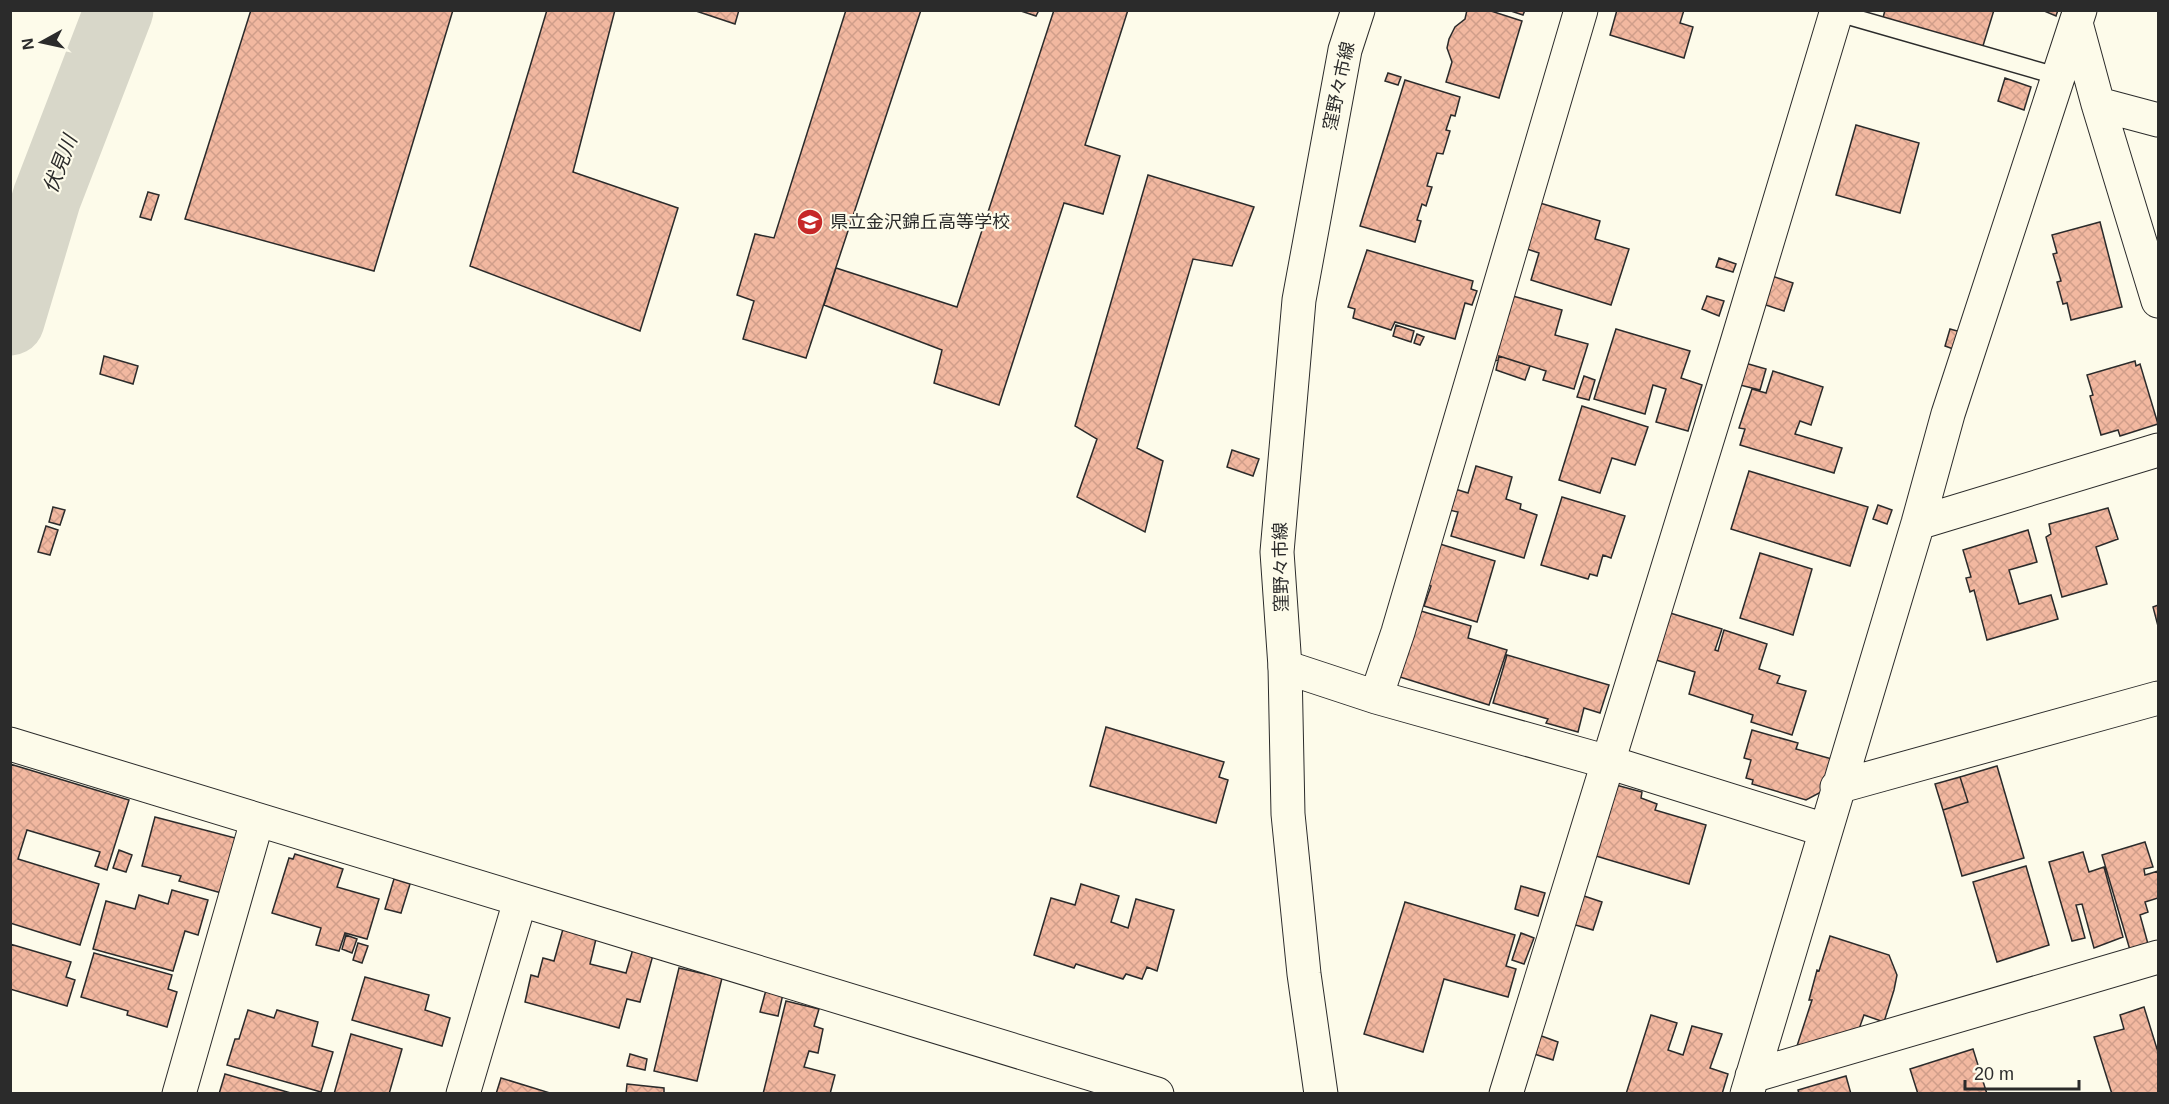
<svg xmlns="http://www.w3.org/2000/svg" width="2169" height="1104" font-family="Helvetica,'Noto Sans JP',sans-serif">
  <defs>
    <pattern id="building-cross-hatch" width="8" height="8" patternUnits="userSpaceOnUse" patternTransform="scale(1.5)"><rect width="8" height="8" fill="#f2b8a0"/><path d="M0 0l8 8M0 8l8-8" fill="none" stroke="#d09e8a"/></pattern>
  </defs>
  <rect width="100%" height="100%" fill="#fdfbea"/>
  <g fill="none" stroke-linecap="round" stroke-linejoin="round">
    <path stroke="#d8d7c9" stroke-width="69" d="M10,321l37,-124 72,-187"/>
  </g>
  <path fill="url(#building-cross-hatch)" stroke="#2b2b2b" stroke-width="1.5" d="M251,10h202l-79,261 -189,-52z
    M547,10h68l-42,162 105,36 -38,123 -170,-65z
    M693,10h46l-4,14z
    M846,10h75l-115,348 -63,-19 11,-38 -17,-6 18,-61 19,4z
    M1018,10h21l-3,6z
    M1054,10h74l-43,135 35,11 -17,58 -39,-11 -65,202 -65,-22 8,-33 -118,-45 12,-37 121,39z
    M1467,10h21l34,11 -23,77 -53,-16 6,-20 -5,-14 2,-9 6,-12 10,-8z
    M1508,10h17l-2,5z
    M1617,10h67l-4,13 13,4 -9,31 -74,-23z
    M1885,10h109l-12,39 -99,-31z
    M2042,10h16l-2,6z
    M1388,73l13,4 -3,8 -13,-4z
    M2005,78l26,9 -7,23 -26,-9z
    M1405,80l55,17 -5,19 -4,-1 -5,15 4,1 -7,23 -6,-1 -10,33 5,1 -6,19 -4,-2 -5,16 4,1 -6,21 -55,-16z
    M1856,125l63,18 -19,70 -64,-18z
    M1148,175l106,32 -22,59 -39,-7 -56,189 26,13 -18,71 -68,-35 20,-58 -22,-13z
    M148,192l11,3 -8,25 -11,-3z
    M1540,203l60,18 -5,18 34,10 -18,56 -80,-25 8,-27 -12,-4z
    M2100,222l22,85 -51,13 -4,-17 -4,1 -6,-22 4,-1 -8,-27 4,-1 -5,-18z
    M1367,250l106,31 -2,8 6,2 -5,14 -7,-2 -10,36 -60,-17 -4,8 -38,-12 2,-9 -7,-2z
    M1719,258l17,6 -3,8 -17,-5z
    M1772,276l21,7 -9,28 -21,-7z
    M1513,296l49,14 -7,25 33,9 -14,45 -31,-9 3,-9 -47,-15 -1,5 -3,-1z
    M1707,296l17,5 -5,15 -17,-7z
    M1396,325l18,6 -3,11 -18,-6z
    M1616,329l74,22 -9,27 21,7 -14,46 -32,-9 10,-33 -13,-4 -8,29 -51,-15z
    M1950,329l11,3 -5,18 -11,-4z
    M1417,334l7,3 -4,8 -6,-2z
    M104,356l34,10 -5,18 -33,-10z
    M1499,356l31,10 -5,14 -29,-10z
    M2135,361l1,5 4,-2 18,60 -38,12 -2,-6 -17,5 -11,-39 3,-1 -6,-20z
    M1745,363l21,6 -6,21 -20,-5z
    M1773,371l50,16 -12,38 -11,-4 -5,13 47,14 -8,25 -94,-28 5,-16 -6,-1 13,-39 14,4z
    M1584,376l11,4 -6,20 -12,-3z
    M1582,406l66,21 -13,38 -23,-7 -12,35 -41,-13z
    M1232,450l27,9 -6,17 -26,-9z
    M1476,466l36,11 -6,22 15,5 -1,5 17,6 -13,43 -73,-22 7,-24 -9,-2 6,-21 13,4z
    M1749,471l119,36 -18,59 -119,-37z
    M1562,497l63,19 -14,42 -8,-3 -6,21 -7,-2 -2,5 -47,-14z
    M1878,505l14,5 -5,14 -14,-5z
    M53,507l12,3 -5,15 -11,-3z
    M2108,508l10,31 -22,8 11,37 -45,13 -16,-60 5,-3 -2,-10z
    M46,526l12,4 -8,25 -12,-3z
    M2028,530l9,32 -28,8 10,34 32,-9 7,24 -71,21 -13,-50 -4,2 -4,-14 5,-1 -8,-27z
    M1440,544l55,17 -18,61 -53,-16 7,-20 -4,-1z
    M1760,553l52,16 -19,66 -53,-17z
    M2158,605v21l-5,-19z
    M1421,611l50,15 -3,12 39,12 -18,55 -89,-28z
    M1667,612l55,17 -7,21 3,1 6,-21 43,14 -8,25 21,7 -3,7 29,8 -14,44 -41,-13 2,-7 -64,-21 6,-22 -42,-13z
    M1507,655l102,30 -9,28 -16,-5 -6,24 -32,-9 2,-4 -55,-16z
    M1106,727l118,35 -5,15 9,3 -12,43 -126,-37z
    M1752,730l46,13 -2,6 36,10 -9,32 -17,9 -54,-16 1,-4 -7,-2 5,-18 -7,-2z
    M10,764l119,36 -22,70 -12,-4 5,-14 -73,-22 -9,29 81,25 -19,61 -70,-22z
    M1997,766l27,92 -62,18 -19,-66 25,-8 -8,-25z
    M1960,777l8,25 -25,8 -8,-26z
    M1616,785l26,7 -1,6 16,6 -2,6 51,15 -17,59 -93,-28z
    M155,817l84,22 -14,55 -46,-13 2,-5 -39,-10z
    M2145,842l8,25 -9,2 1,6 13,-4v27l-13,4 3,10 -8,3 8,29 -18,6 -28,-95z
    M119,850l13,5 -6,17 -13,-4z
    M2083,852l6,20 15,-5 19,70 -29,11 -12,-44 -6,1 9,33 -13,3 -23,-79z
    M295,854l48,15 -6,18 42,12 -12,40 -22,-6 -6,18 -23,-6 5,-17 -49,-15 17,-55 4,1z
    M2026,866l23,79 -52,17 -24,-80z
    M394,879l16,5 -9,29 -16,-4z
    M1081,884l38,12 -8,26 17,6 8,-29 38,11 -17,61 -10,-4 -5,12 -16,-5 -3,5 -47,-15 -2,4 -40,-13 17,-57 24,7z
    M1521,886l24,7 -7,23 -23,-7z
    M172,890l36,10 -10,35 -13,-4 -12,40 -80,-22 13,-48 29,8 4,-14 29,9z
    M1581,895l21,7 -9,28 -21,-6z
    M1405,902l110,33 -9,31 10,3 -8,28 -64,-18 -21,73 -59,-18z
    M563,929l33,10 -6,25 36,9 7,-24 20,6 -13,47 -13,-3 -8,29 -94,-26 6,-27 7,2 5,-19 11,3z
    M1521,933l13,5 -10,26 -12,-4z
    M346,935l11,4 -5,14 -10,-4z
    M1830,936l59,19 8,20 -3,15 -10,32 -20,-7 -5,14 -62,17 15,-46h-3l8,-30 2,1z
    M358,943l10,3 -6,17 -9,-3z
    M10,944l61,18 -5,15 9,3 -8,26 -57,-17z
    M94,953l78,22 -4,14 9,3 -10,35 -40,-12 1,-4 -47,-14z
    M679,968l43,10 -25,103 -43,-10z
    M365,977l64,18 -4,15 25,8 -8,28 -90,-26z
    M766,990l17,4 -5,22 -18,-4z
    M786,1001l33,8 -5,17 9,3 -5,24 -9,-2 -5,16 31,8 -5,19h-67z
    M2144,1007l14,45v42h-46l-18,-57 30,-8 -4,-14z
    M248,1010l26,8 3,-8 41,12 -6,24 21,6 -12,40 -94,-27 8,-26h4z
    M1651,1015l26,8 -9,27 15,5 9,-29 30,8 -12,34 18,6 -6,20h-96z
    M351,1034l51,15 -13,45h-55z
    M1536,1034l22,8 -5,18 -22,-7z
    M1973,1049l14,45h-69l-8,-25z
    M630,1054l17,5 -2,11 -18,-4z
    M225,1074l69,20h-75z
    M1846,1076l5,18h-52l-1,-4z
    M501,1078l49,15v1h-54z
    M627,1084l37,4v5l3,1h-41z"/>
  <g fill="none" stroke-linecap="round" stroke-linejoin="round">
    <defs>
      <path id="service" d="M1831,11l226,65"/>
      <path id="minor" d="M2076,23l22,81 60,197
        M2098,104l60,16
        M1918,523l240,-73
        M1285,667l91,30 232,65 217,68
        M1376,697l22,-65 183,-622
        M10,744c382,119 765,231 1147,350
        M1837,787l321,-89
        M1752,1076l406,-119
        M179,1094l78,-273
        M1506,1094l230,-748 101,-336
        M1747,1094l171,-571 30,-109 132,-404"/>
      <path id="tertiary" d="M463,1094l57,-193"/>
      <path id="secondary" d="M1321,1094l-17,-120 -16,-160 -3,-147 -8,-115 22,-252 46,-250 13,-40"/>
    </defs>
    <use href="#service" stroke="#2b2b2b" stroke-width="19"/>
    <use href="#minor" stroke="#2b2b2b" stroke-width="35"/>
    <use href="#tertiary" stroke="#2b2b2b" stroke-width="35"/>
    <use href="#secondary" stroke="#2b2b2b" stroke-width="35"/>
    <use href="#service" stroke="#fdfbea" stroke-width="16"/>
    <use href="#minor" stroke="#fdfbea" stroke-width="33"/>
    <use href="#tertiary" stroke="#fdfbea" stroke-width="33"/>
    <use href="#secondary" stroke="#fdfbea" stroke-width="33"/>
  </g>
  <defs>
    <symbol id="school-disc" viewBox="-11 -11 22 22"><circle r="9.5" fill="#c62828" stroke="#fdfbea"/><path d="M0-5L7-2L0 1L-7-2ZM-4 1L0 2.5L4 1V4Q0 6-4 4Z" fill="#fff"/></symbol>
  </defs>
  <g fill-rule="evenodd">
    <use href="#school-disc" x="795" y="207" width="30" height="30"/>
  </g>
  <g text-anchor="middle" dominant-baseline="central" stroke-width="4.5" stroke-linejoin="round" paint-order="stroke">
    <g font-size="18" fill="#2b2b2b" stroke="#fdfbea">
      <text transform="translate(1339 86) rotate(-78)">窪野々市線</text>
      <text transform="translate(1281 567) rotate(-91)">窪野々市線</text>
    </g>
    <g font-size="18" fill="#2b2b2b" stroke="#fdfbea" text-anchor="start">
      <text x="830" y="222">県立金沢錦丘高等学校</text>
    </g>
    <g font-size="20" font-style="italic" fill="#2b2b2b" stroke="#fdfbea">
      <text transform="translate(60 164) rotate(-69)">伏見川</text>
    </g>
  </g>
  <rect width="2169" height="1104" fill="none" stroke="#2b2b2b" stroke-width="24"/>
  <g transform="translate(42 42) rotate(262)" stroke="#fdfbea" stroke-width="4.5" paint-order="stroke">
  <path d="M0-4.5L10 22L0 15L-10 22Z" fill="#2b2b2b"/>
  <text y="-9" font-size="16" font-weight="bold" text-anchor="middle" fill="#2b2b2b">N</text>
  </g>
  <path d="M1965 1080v9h114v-9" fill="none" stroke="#2b2b2b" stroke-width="3"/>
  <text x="1974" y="1080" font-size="18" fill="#2b2b2b" stroke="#fdfbea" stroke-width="4.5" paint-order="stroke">20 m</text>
</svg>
